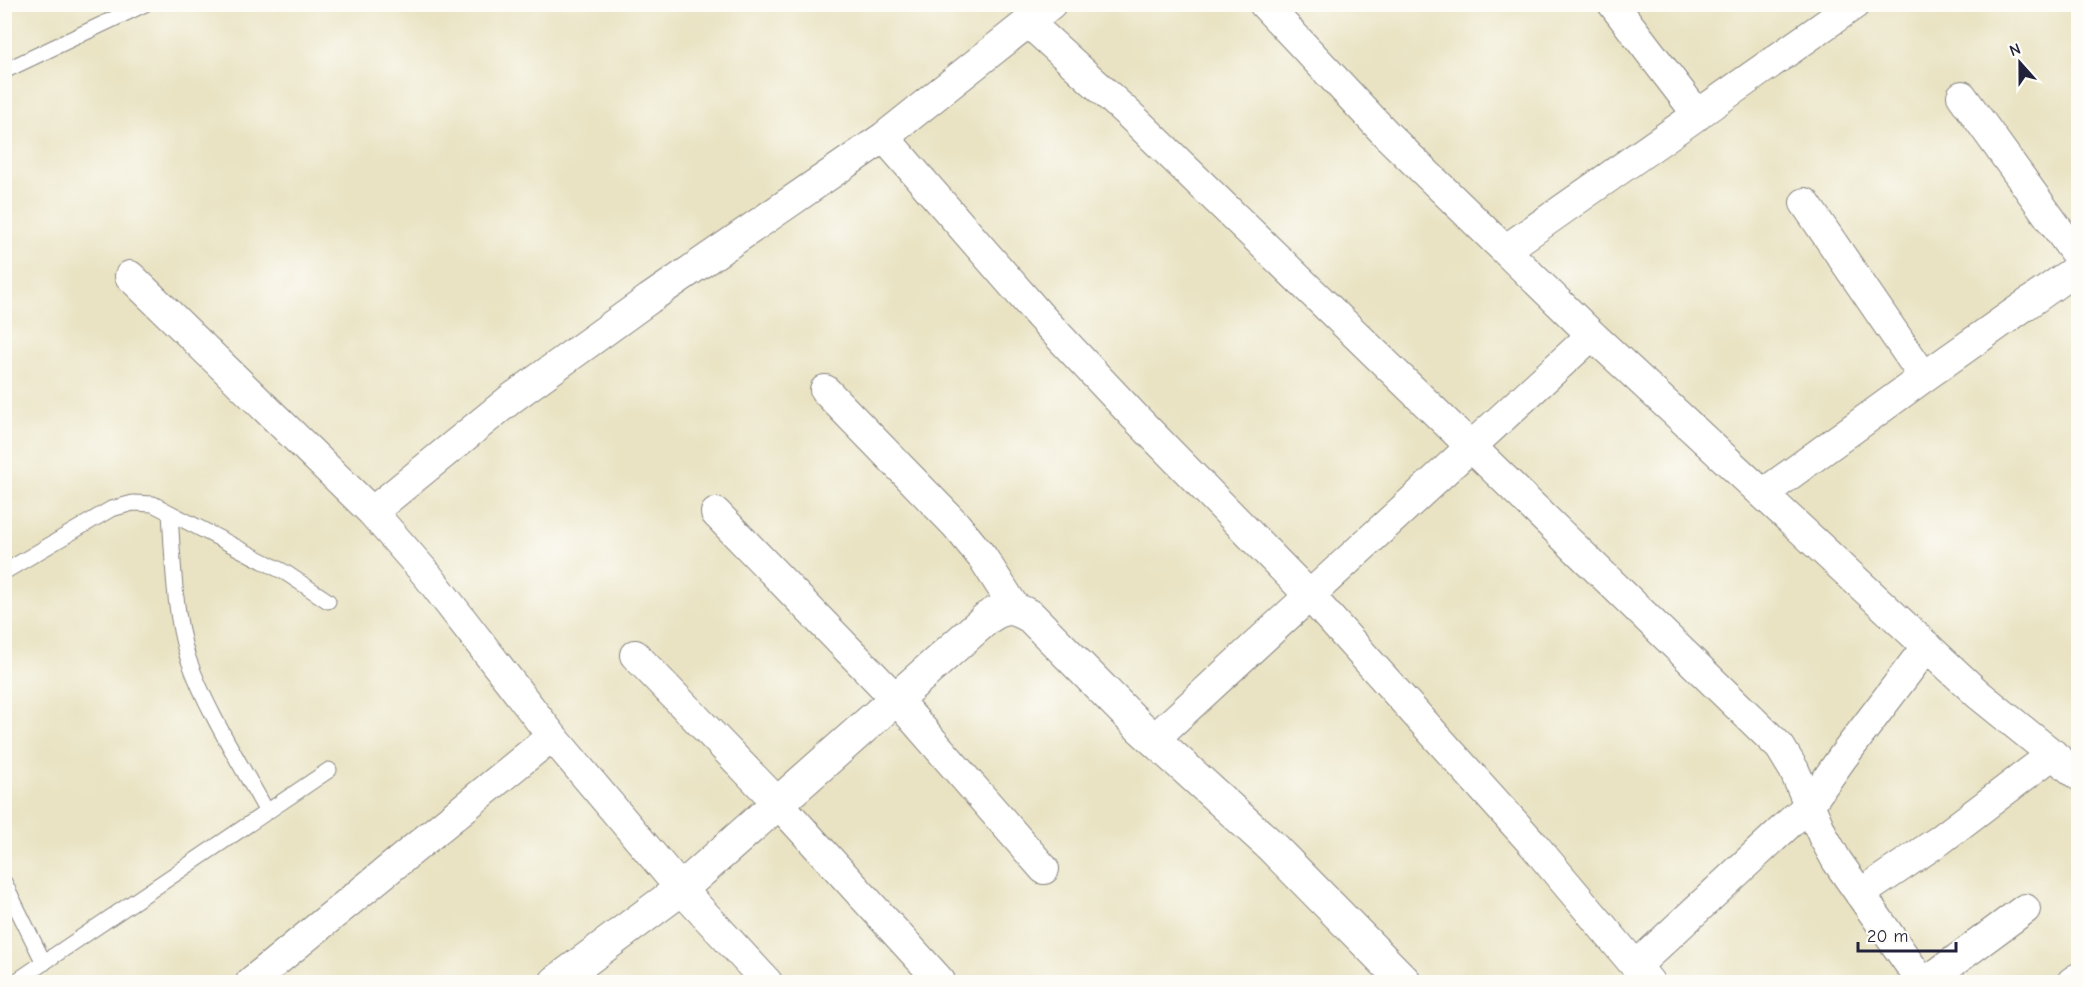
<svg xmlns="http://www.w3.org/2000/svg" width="2083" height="987" font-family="'Comic Neue',sans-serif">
  <rect width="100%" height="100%" fill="#fdfcf7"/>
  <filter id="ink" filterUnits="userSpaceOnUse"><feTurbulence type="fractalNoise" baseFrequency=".0167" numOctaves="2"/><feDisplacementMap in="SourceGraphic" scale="12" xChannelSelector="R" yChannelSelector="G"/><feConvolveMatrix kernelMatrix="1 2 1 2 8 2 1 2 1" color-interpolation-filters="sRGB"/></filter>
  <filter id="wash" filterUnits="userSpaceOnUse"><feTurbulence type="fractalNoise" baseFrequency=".008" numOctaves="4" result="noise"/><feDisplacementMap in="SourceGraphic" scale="24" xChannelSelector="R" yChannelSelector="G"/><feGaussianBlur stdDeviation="1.35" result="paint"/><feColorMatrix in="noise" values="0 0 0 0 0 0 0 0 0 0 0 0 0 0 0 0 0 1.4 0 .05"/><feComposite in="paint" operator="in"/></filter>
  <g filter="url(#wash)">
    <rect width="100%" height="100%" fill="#e9e3c3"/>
  </g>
  <g filter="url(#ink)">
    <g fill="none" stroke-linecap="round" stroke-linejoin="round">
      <defs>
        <path id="lane" d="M4,71l141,-67
          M170,513c3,45 4,102 18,145 19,54 51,103 79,154
          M4,572l107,-63 22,-6 20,1 133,69 42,28
          M4,882l40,81
          M15,982l314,-212"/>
        <path id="street" d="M1264,4l123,131 205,200 386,359 100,81
          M1613,4l85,111
          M1028,22l105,96 647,629 14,23 29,66 14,25 85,121
          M1962,96l116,161
          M884,137l155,178 94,100 176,180 224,249 116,138
          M1805,203l119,174
          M1505,250l350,-246
          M130,276l242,236 56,64 124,160 129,153 86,93
          M825,390l131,135 27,33 32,50
          M1763,494l161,-117 154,-109
          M372,512l140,-114 137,-99 235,-162 167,-133
          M716,513l180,186 148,170
          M635,655l143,148 162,178
          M1154,739l438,-404
          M1860,894l80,-54 113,-86
          M1636,966l173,-161 33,-47 85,-112
          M251,982l301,-246
          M1926,982l99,-73
          M2072,982l6,-4"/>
        <path id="secondary" d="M556,982l125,-93 306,-271c18,-12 25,-12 44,-1l108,109 131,119 135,137"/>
      </defs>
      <use href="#lane" stroke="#86827f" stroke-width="17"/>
      <use href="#street" stroke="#86827f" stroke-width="32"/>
      <use href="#secondary" stroke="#86827f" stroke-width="35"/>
      <use href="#lane" stroke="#fff" stroke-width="15"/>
      <use href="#street" stroke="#fff" stroke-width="30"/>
      <use href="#secondary" stroke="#fff" stroke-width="33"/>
    </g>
  </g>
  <rect width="2083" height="987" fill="none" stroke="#fdfcf7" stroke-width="24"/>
  <g transform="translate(2020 63) rotate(339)" stroke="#fdfcf7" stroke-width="4.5" paint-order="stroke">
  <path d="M0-4.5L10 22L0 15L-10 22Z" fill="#22223b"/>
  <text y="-9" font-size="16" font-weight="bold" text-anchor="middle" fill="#22223b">N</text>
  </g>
  <path d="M1858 942v9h98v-9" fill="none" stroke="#22223b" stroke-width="3"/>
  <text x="1867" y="942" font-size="18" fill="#22223b" stroke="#fdfcf7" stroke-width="4.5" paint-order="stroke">20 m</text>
</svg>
